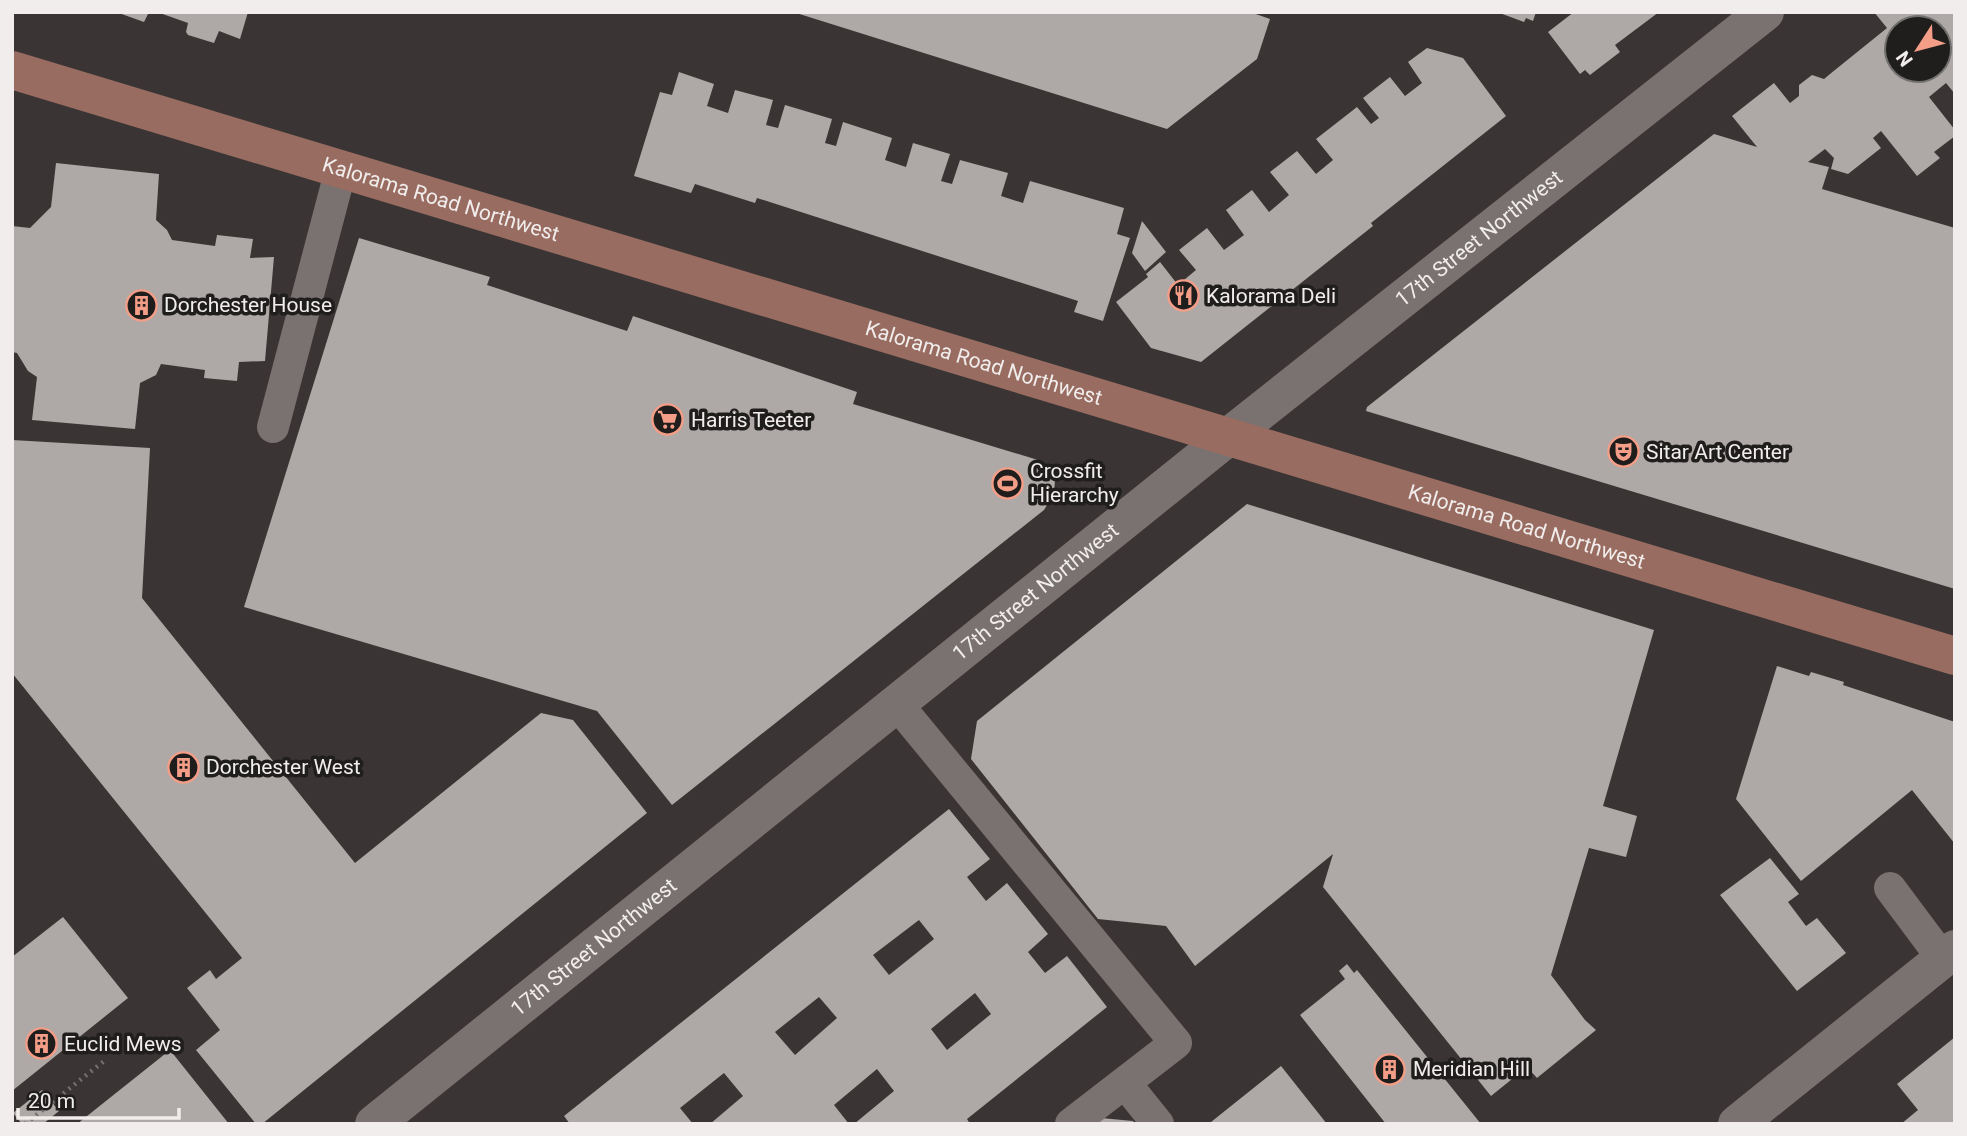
<svg xmlns="http://www.w3.org/2000/svg" width="1967" height="1136" font-family="Roboto,sans-serif">
  <rect width="100%" height="100%" fill="#3a3534"/>
  <path fill="#aea8a6" fill-rule="evenodd" d="M116,12h33l-5,10z
    M157,12h91l-8,27 -21,-8 -5,12 -26,-8 -2,-3 2,-9z
    M793,12h457l20,7 -13,40 -90,70z
    M1497,12h39l-3,9 -7,-3 -2,4z
    M1574,12h85l-44,33 5,7 -30,23 -5,-5 -5,4 -32,-42z
    M1874,12h81v82l-9,-11 -17,14 26,33v6l-21,16 6,6 -23,18 -36,-45 -8,7 8,10 -33,26 -17,-5 3,-11 -9,-9 -17,13 21,5 -7,22 133,39v361l-589,-178 1,-4 347,-273 43,13 -25,-31 42,-33 16,20 9,-7v-11l13,-10 12,4 6,-5 57,-46zM1897,28h42v42h-42z
    M1427,48l36,10 43,58 -135,107 2,3 -172,136 -50,-14 -35,-46 32,-25 -2,-3 14,-12 18,23 18,-15 -17,-20 28,-22 17,22 20,-15 -18,-25 26,-20 17,22 20,-17 -19,-23 27,-21 19,23 17,-14 -17,-21 41,-32 14,17 8,-6 -16,-20 27,-21 15,19 17,-13 -14,-21z
    M679,72l35,12 -7,22 21,7 7,-23 38,10 -7,25 12,3 7,-23 47,14 -7,24 11,3 7,-24 49,16 -7,22 21,7 7,-24 37,11 -9,27 11,3 8,-24 48,13 -7,23 22,7 7,-22 94,27 -7,26 13,4 -27,83 -29,-9 4,-11 -321,-103 -2,5 -60,-19 -4,9 -57,-17 26,-84 12,3z
    M56,163l103,11 -3,46 11,10 5,10 43,6 2,-11 36,4 -3,19 24,-1 -9,104 -26,1 -2,19 -33,-3 1,-8 -44,-6 -5,11 -16,8 -5,46 -103,-9 5,-43 -9,-6 -11,-18 -5,-1v-126l18,2 21,-21z
    M1142,221l24,31 -21,19 -13,-18z
    M359,238l131,39 -3,8 140,46 6,-15 224,76 -4,12 185,56 8,5 9,15 -1,14 -10,16 -372,295 -75,-94 -353,-104z
    M12,440l138,8 -8,150 213,265 186,-150 32,7 74,93 -385,311h-6l-60,-74 24,-20 -33,-42 23,-18 6,9 26,-21 -230,-285z
    M1247,504l407,126 -51,176 34,10 -11,41 -37,-9 -38,127 34,45 11,10 -59,48 -10,-11 -36,29 -168,-209 10,-33 -138,112 -29,-40 -68,-7 -127,-160 6,-38z
    M1777,666l32,10 2,-4 33,10 -1,3 112,37v122l-43,-54 -111,91 -65,-82z
    M949,809l41,50 -23,18 19,24 21,-18 41,51 -20,18 17,21 22,-17 40,51 -140,112 3,5h-116l40,-33 -17,-22 -43,36 15,19h-139l33,-28 -19,-23 -44,35 13,16h-123l-6,-8zM919,920l15,19 -45,36 -16,-20zM975,993l16,21 -44,36 -16,-21zM819,997l18,21 -42,37 -20,-23z
    M1770,858l29,36 -11,8 18,24 11,-8 29,35 -49,38 -77,-96z
    M63,917l65,81 -116,93v-134z
    M1347,964l7,9 3,-3 124,154h-95l-86,-109 45,-36 -6,-8z
    M1955,1037v87h-54l17,-14 -21,-26z
    M170,1050l59,74h-152z
    M1281,1066l46,58h-115l-1,-2z
    M42,1090l17,21 -16,13h-21l-9,-11z
    M1101,1118l32,3 2,3h-41z"/>
  <g fill="none" stroke-linecap="round" stroke-linejoin="round">
    <path stroke="#74706f" stroke-width="4.5" stroke-dasharray="2 5" stroke-linecap="butt" d="M25,1124l79,-63"/>
    <path stroke="#797271" stroke-width="32" d="M273,427l68,-258
      M897,704l279,339 -105,81
      M1890,888l53,71
      M1125,1083l33,41"/>
    <g stroke="#797271" stroke-width="38">
      <path id="s1" d="M374,1124l854,-687 537,-425"/>
      <path d="M1737,1124l218,-175"/>
    </g>
    <path stroke="#996c61" stroke-width="38" id="s2" d="M12,70l1943,586"/>
  </g>
  <defs>
    <symbol id="restaurant-ring" viewBox="-11 -11 22 22"><circle r="9.5" fill="#201d1d" stroke="#f49e88" stroke-width="1.5"/><path d="M-5-6h1v4h1v-4h1v4h1v-4h1v5L-1.5 .5V6h-2V.5L-5-1ZM5-6V6H3V1.5H1.5Q1.5-4 5-6Z" fill="#f49e88"/></symbol>
    <symbol id="building-ring" viewBox="-11 -11 22 22"><circle r="9.5" fill="#201d1d" stroke="#f49e88" stroke-width="1.5"/><path d="M-4-6H4V6H1V3H-1V6H-4ZM-2.5-4.3h1.7v1.8h-1.7ZM.8-4.3h1.7v1.8H.8ZM-2.5-1h1.7V.8h-1.7ZM.8-1h1.7V.8H.8Z" fill="#f49e88"/></symbol>
    <symbol id="supermarket-ring" viewBox="-11 -11 22 22"><circle r="9.5" fill="#201d1d" stroke="#f49e88" stroke-width="1.5"/><path d="M-6-5.5h2.5l.6 2H6L4.5 2H-2.5L-4.4-4H-6ZM-1.5 3.2a1.3 1.3 0 1 0 .1 0ZM3 3.2a1.3 1.3 0 1 0 .1 0Z" fill="#f49e88"/></symbol>
    <symbol id="theatre-ring" viewBox="-11 -11 22 22"><circle r="9.5" fill="#201d1d" stroke="#f49e88" stroke-width="1.5"/><path d="M-5-5.5Q0-4 5-5.5V0Q5 5 0 6Q-5 5-5 0ZM-3.3-2.5H-1v1.5H-3.3ZM1-2.5H3.3v1.5H1ZM-2.8 1Q0 5.5 2.8 1Z" fill="#f49e88"/></symbol>
    <symbol id="stadium-ring" viewBox="-11 -11 22 22"><circle r="9.5" fill="#201d1d" stroke="#f49e88" stroke-width="1.5"/><path d="M0-5a6.5 5 0 1 0 0 10a6.5 5 0 1 0 0-10ZM-3.5-1.8h7v3.6h-7Z" fill="#f49e88"/></symbol>
  </defs>
  <g fill-rule="evenodd">
    <use href="#restaurant-ring" x="1166" y="278" width="35" height="35"/>
    <use href="#building-ring" x="124" y="288" width="35" height="35"/>
    <use href="#supermarket-ring" x="650" y="402" width="35" height="35"/>
    <use href="#theatre-ring" x="1606" y="434" width="35" height="35"/>
    <use href="#stadium-ring" x="990" y="466" width="35" height="35"/>
    <use href="#building-ring" x="166" y="750" width="35" height="35"/>
    <use href="#building-ring" x="24" y="1026" width="35" height="35"/>
    <use href="#building-ring" x="1372" y="1052" width="35" height="35"/>
  </g>
  <g text-anchor="middle" dominant-baseline="central" stroke-width="7" stroke-linejoin="round" paint-order="stroke">
    <g font-size="21" fill="#f0edec" stroke="#201d1d">
      <text stroke="none"><textPath href="#s2" startOffset="448">Kalorama Road Northwest</textPath></text>
      <text stroke="none"><textPath href="#s1" startOffset="1416">17th Street Northwest</textPath></text>
      <text stroke="none"><textPath href="#s2" startOffset="1015">Kalorama Road Northwest</textPath></text>
      <text stroke="none"><textPath href="#s2" startOffset="1582">Kalorama Road Northwest</textPath></text>
      <text stroke="none"><textPath href="#s1" startOffset="849">17th Street Northwest</textPath></text>
      <text stroke="none"><textPath href="#s1" startOffset="282">17th Street Northwest</textPath></text>
    </g>
    <g font-size="21" fill="#f0edec" stroke="#201d1d" text-anchor="start">
      <text x="1206" y="296">Kalorama Deli</text>
      <text x="164" y="305">Dorchester House</text>
      <text x="691" y="420">Harris Teeter</text>
      <text x="1646" y="452">Sitar Art Center</text>
      <text x="1030" y="471">Crossfit<tspan x="1030" dy="24">Hierarchy</tspan></text>
      <text x="206" y="767">Dorchester West</text>
      <text x="64" y="1044">Euclid Mews</text>
      <text x="1413" y="1069">Meridian Hill</text>
    </g>
  </g>
  <rect width="1967" height="1136" fill="none" stroke="#f0edec" stroke-width="28"/>
  <g transform="translate(1918 49) rotate(234)"><circle r="33" fill="#201d1d" stroke="#737070" stroke-width="2"/>
  <path d="M0-5L12 26L0 18L-12 26Z" fill="#f49e88"/>
  <text y="-10" font-size="19" font-weight="bold" text-anchor="middle" fill="#f0edec">N</text>
  </g>
  <path d="M18 1108v10h161v-10" fill="none" stroke="#f0edec" stroke-width="3.5"/>
  <text x="28" y="1108" font-size="21" fill="#f0edec" stroke="#201d1d" stroke-width="5" paint-order="stroke">20 m</text>
</svg>
